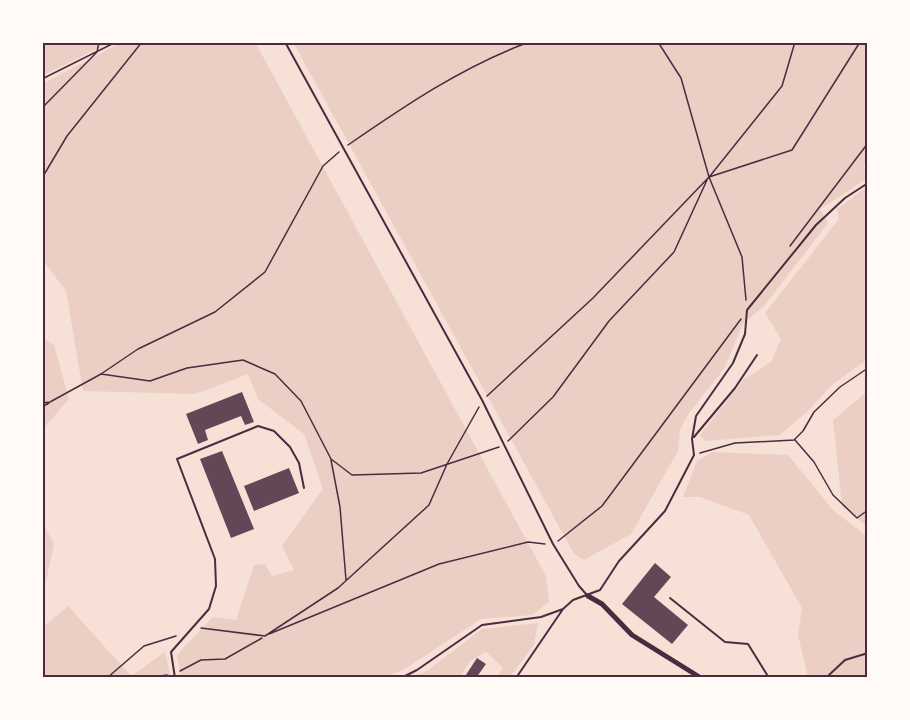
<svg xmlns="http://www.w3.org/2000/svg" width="910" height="720" font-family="'DM Sans',sans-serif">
  <rect width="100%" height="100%" fill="#f7e1d7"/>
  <path fill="#ebcfc5" d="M42,42h69l-69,34z
    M122,42h133l291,534 3,26 -17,13 -51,4 -73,48 -23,11h-204l-4,-23 36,-38 23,3 18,-55 11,-1 7,12 22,-6 -12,-24 41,-57 -19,-55 -46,-35 -10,-25 -53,20 -112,-3 -17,-100 -24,-32v-175z
    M293,42h575v116l-4,6 1,16 -45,29 8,14 -63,82 -22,19 -19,45 -36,45 -8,16 -2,21 -47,83 -47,26 -10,-6z
    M868,186v173l-35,25 -25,27 -28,24 -75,6 -5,-6 44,-56 27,-17 10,-23 -16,-26 74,-94 -2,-10z
    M42,337l12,8 15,54 -27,31z
    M868,391v136l-26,-21 -9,-86z
    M712,452l76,3 46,56 34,26v136l-14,5h-46l-10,-43 4,-27 -53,-93 -49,-18h-17l14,-36z
    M42,522l12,22 -10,47 -2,3z
    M68,606l63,70 34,-24 6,26h-129v-50z
    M538,623l-4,22 -25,33h-13l7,-10 -17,-16 -16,9 -11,17h-48l17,-8 54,-41z"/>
  <path fill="#644757" d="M242,392l12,30 -9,3 -4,-9 -36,14 3,10 -10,4 -12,-30z
    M222,451l32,78 -23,9 -31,-79z
    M289,468l10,25 -45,18 -10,-25z
    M655,563l16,14 -17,20 34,28 -16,19 -50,-40z
    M477,658l9,6 -10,14h-12z"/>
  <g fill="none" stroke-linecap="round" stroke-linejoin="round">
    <path stroke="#4a2c40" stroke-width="1.5" d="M658,42l23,36 28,99 33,80 4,43
      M42,79l74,-37
      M42,108l55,-56 2,-10
      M348,145c58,-40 114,-78 181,-103
      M710,176l72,-90 13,-44
      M42,178l25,-42 75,-94
      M790,246l78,-103
      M101,374l49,7 37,-13 56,-8 32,14 26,27 30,58 21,16 69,-2 78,-26
      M487,396l106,-98 116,-121 83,-27 68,-108
      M42,403l8,-1 51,-28 37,-25 77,-37 50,-40 58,-106 16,-14
      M42,407l7,-4
      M795,440l19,22 19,33 24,23 11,-8
      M508,441l45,-44 56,-76 65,-69 33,-72
      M700,453l35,-10 59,-3 9,-9 11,-19 26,-25 28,-19
      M331,460l9,47 6,73
      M558,541l44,-35 139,-187
      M201,628l64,8 73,-48 91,-83 18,-41 32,-57
      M269,634l170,-70 89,-22 17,2
      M180,671l21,-11 24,-1 37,-21
      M107,678l37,-32 32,-10
      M147,678l20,-3"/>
    <path stroke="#4a2c40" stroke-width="2" d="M285,42l197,358 71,144 26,42 8,9
      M694,437l41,-49 22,-33
      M670,598l55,44 23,2 21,34
      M175,678l-4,-26 38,-43 7,-23 -1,-27 -38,-100 81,-33 16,5 16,16 9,16 5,25
      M401,678l16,-8 65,-45 59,-8 22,-8 10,-9 27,-10 19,-29 46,-50 29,-56 -2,-16 4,-23 37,-53 12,-29 2,-24 69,-85 29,-27 23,-15
      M516,678l47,-69
      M830,678l-1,-3 16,-15 23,-7"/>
    <path stroke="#4a2c40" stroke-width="5" d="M588,596l14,8 30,31 69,43"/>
  </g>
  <rect width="910" height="720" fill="none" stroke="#fffaf5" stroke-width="87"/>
  <rect x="44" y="44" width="822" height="632" fill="none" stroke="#4a2c40" stroke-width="2"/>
</svg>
